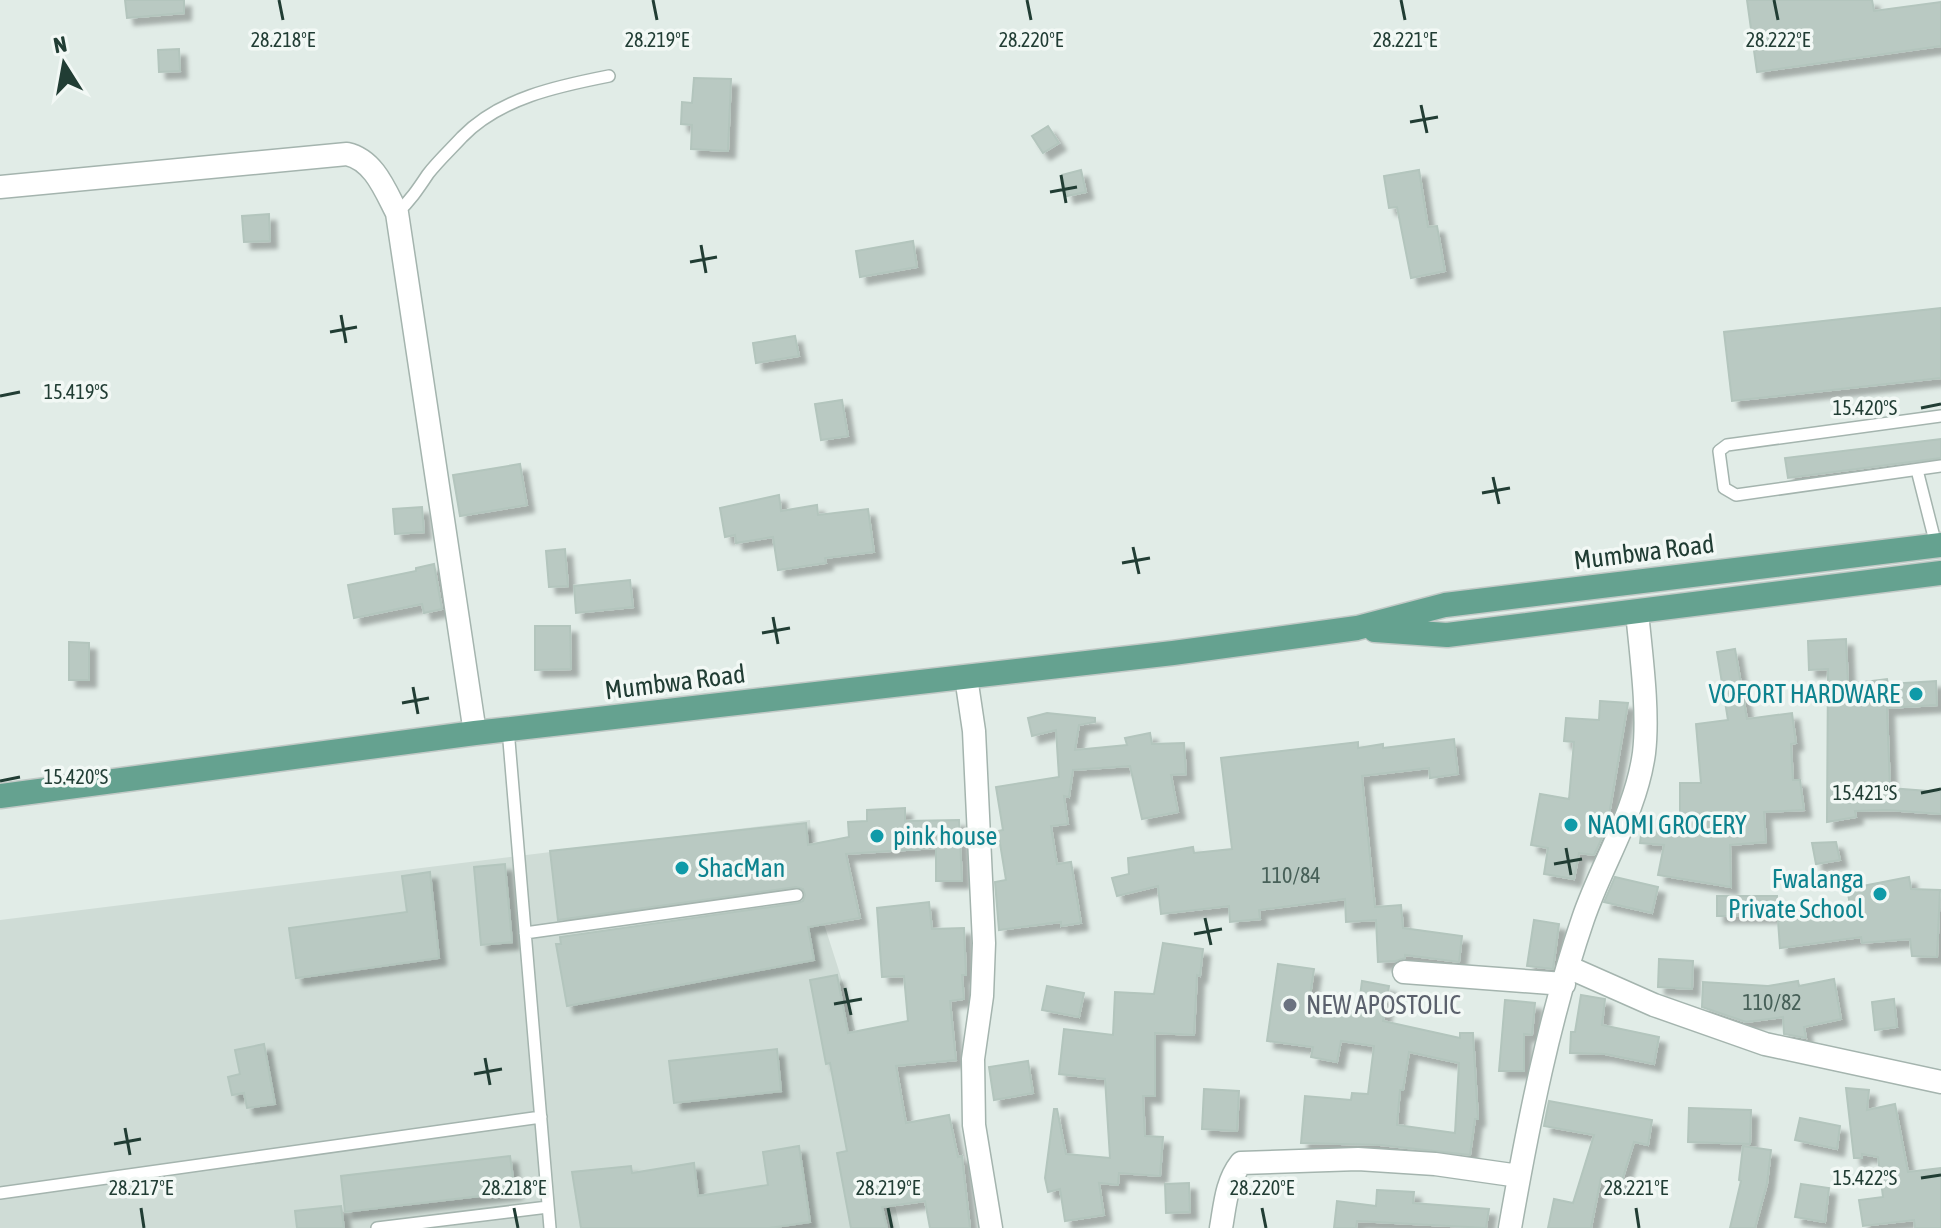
<svg xmlns="http://www.w3.org/2000/svg" width="1941" height="1228" font-family="'Asap Condensed',sans-serif">
  <defs>
    <filter id="shadow"><feDropShadow dx="7" dy="7" stdDeviation="2" flood-color="#0004"/></filter>
  </defs>
  <rect width="100%" height="100%" fill="#e1ece7"/>
  <path fill="#cfdcd6" d="M810,820l6,79 32,100 52,229h-900v-308z"/>
  <path fill="#b9c9c2" stroke="#b3c5bd" stroke-width="2" fill-rule="evenodd" filter="url(#shadow)" d="M125,0h59v13l-57,5z
    M1747,0h125l2,11 67,-9v44l-184,26z
    M179,49l1,22 -21,1 -1,-22z
    M694,78l37,1 -3,72 -37,-2 1,-24 -11,-1 1,-22 10,1z
    M1048,126l11,17 -16,10 -11,-17z
    M1081,170l5,22 -19,4 -5,-21z
    M1419,170l9,57 9,-1 8,45 -34,7 -14,-71 -8,1 -5,-32z
    M269,214l1,27 -26,1 -2,-26z
    M913,241l4,26 -57,10 -4,-26z
    M1941,308v70l-209,23 -8,-69z
    M795,336l4,20 -43,7 -3,-20z
    M842,400l6,36 -27,4 -6,-36z
    M1941,439v19l-153,20 -3,-20z
    M520,464l7,41 -67,11 -7,-41z
    M779,495l2,16 36,-6 1,10 50,-6 6,43 -49,6 1,5 -48,7 -5,-33 -37,6 -1,-8 -10,2 -5,-29z
    M422,507l2,25 -29,2 -2,-25z
    M565,549l3,37 -19,1 -3,-36z
    M434,564l8,45 -18,4 -2,-9 -68,14 -6,-33 68,-14v-3z
    M630,580l3,27 -57,6 -2,-27z
    M535,626h35l1,43 -36,1z
    M1846,639l2,45 39,-5 1,5 48,-3 1,24 -50,3 3,80 51,4v22l-54,-4 -32,1 1,6 -29,5 1,-153 -19,1 -1,-29z
    M69,642l20,1v37h-20z
    M1735,649l12,70 45,-6 4,30 -5,1 2,36h7l4,30 -40,2 2,30 -36,3 1,42 -73,-12 6,-30 -24,-2 3,-25 37,4v-39h21l-5,-59 32,-4 -11,-68z
    M1600,701l28,2 -21,124 -13,28 -15,-2 -5,26 -30,-5 4,-26 -17,-3 9,-51 29,5 5,-57 -10,-1 2,-23 33,2z
    M1047,713l48,5v4l-16,3 -4,25 52,-5 -2,-7 25,-5 2,11 32,-1 2,31 -15,1 7,37 -36,7 -12,-53 -57,4 -4,27 -5,-1 4,28 -17,2 6,38 14,-2 10,61 -20,3v-4l-62,8 -4,-48 11,-2 -8,-49 5,-1 -7,-43 63,-10 -3,-47 -24,6 -4,-18z
    M1454,739l4,35 -28,4 -1,-10 -67,8 13,131 26,-2 2,23 59,8 -3,26 -54,-7v3l-9,3 -18,1 -2,-42 -30,2 -1,-23 -86,11 1,9 -30,3 -1,-16 -68,8 -3,-28 -41,10 -5,-18 17,-4 -1,-16 65,-11 1,6 38,-4 -11,-91 137,-16v6l25,-4v4z
    M905,808v13l54,-1 3,61h-26v-33l-90,6 14,64 -52,9 6,33 -247,46 -11,-62h5l-1,-7 238,-34 5,-2 2,-6 -2,-6 -7,-2 -238,33 -8,-69 256,-28 2,22 41,-8 -1,-15 19,-1v-11z
    M1836,842l4,18 -24,4 -4,-21z
    M505,864l7,78 -31,3 -7,-78z
    M430,872l9,86 -143,20 -7,-50 118,-16 -5,-36z
    M1615,877l43,10 -6,26 -48,-11z
    M1909,877l2,12 29,1 -3,67 -25,-1 -2,-17 -48,4 -1,-6 -81,11 -2,-27 73,-12 -4,-20z
    M1717,896h60v20h-60z
    M929,902l3,27 32,-1 2,47h-4l2,24 -14,2 6,59 -60,6 10,57 43,-8 9,42 4,-1 8,72h-40l-5,-27 -43,6 5,21h-36l-14,-75 10,-2 -17,-88 -4,1 -16,-84 27,-5 11,58 60,-12 -4,-45 -22,1 -5,-69z
    M1534,920l25,4 -6,45 -26,-3z
    M1163,943l40,6 -3,27 -3,-1 -3,60 -39,-2v63h-12l2,40 18,1 -3,39 -41,-3 -1,12 -19,-2 5,32 -39,6 -5,-32 -12,3 -3,-14 9,-69h3l9,45 44,4 -5,-79 -46,-5 5,-45 49,6 2,-43 39,2z
    M1659,959l34,2 -1,28 -34,-2z
    M1278,964l36,5 -5,34 49,9 4,-31 27,5 -6,35 77,17v-5h13l5,86h-3l-5,36 -90,-10 -79,-2 4,-47 46,4 1,-7 16,1 6,-48 -33,-5 -4,21 -26,-5 2,-10 -46,-6zM1409,1052l50,11 -4,70 -58,-8 3,-35h3z
    M1834,979l7,40 -37,8 2,11 -22,-4 -1,-17 -37,5 -44,-15 1,-25 65,4 30,-5 1,5z
    M1047,986l37,7 -5,24 -37,-7z
    M1581,995l24,4 -3,26 57,12 -5,27 -49,-10 -35,-1 1,-21h4z
    M1894,999l3,28 -22,3 -3,-28z
    M1505,1000l30,3 -3,32 -8,-1v37h-25z
    M264,1044l11,60 -28,4 -3,-15 -12,2 -4,-18 12,-3 -5,-24z
    M777,1049l4,42 -107,12 -5,-42z
    M1028,1061l5,32 -39,7 -5,-33z
    M1846,1088l23,2 -2,20 28,-6 13,68 33,-4v60h-26l-1,-8 -51,6 -4,-26 24,-3 -5,-40 -16,-3v4h-8z
    M1204,1089l35,2 -2,40 -35,-2z
    M1549,1101l103,19 -4,25 -14,-3 -13,42 -20,-6 -10,50h-43l6,-29 19,4 21,-68 -50,-9z
    M1689,1108l62,2 -1,34 -62,-2z
    M1800,1118l40,8 -3,23 -42,-9z
    M799,1146l11,76 -41,6h-188l-9,-56 59,-6 1,7 62,-10 4,33 70,-11 -5,-33z
    M1743,1146l28,4 -4,34 -12,44h-25l11,-47 -2,-1z
    M510,1156l5,36 -170,20 -4,-36z
    M1189,1183l1,29 -24,1 -1,-29z
    M1801,1184l28,4 -4,34 -30,-5z
    M1377,1190l37,2 -1,11 76,6 -3,19 -129,-7 -1,7h-22l3,-27 39,5z
    M341,1206l3,22h-47l-2,-17z"/>
  <g fill="none" stroke-linecap="round" stroke-linejoin="round">
    <defs>
      <path id="service" d="M397,213c13,-12 21,-24 31,-39 10,-13 23,-25 34,-37 38,-39 96,-51 147,-61
        M1941,416l-214,29 -8,6 5,37 12,7 205,-29
        M1917,470l19,75
        M508,729l42,499
        M525,933l272,-38
        M0,1193l541,-76
        M377,1228l171,-21"/>
      <path id="minor" d="M0,187l347,-33c27,6 38,36 50,59l78,520
        M966,677l8,54 10,212 -2,53 -9,63 1,66 17,103
        M1568,967l86,38 111,39 176,38
        M1404,972l160,12
        M1221,1228c4,-22 5,-46 20,-65l117,-4 77,5 84,12
        M1510,1228c18,-103 39,-210 73,-309 19,-56 53,-107 61,-166 5,-41 -3,-99 -7,-141"/>
      <path id="primary" d="M1375,630l72,5 494,-62
        M0,796l475,-63 698,-80 184,-25 88,-23 496,-60"/>
    </defs>
    <use href="#service" stroke="#a4b4ae" stroke-width="14"/>
    <use href="#minor" stroke="#a4b4ae" stroke-width="25"/>
    <use href="#primary" stroke="#c1c9c6" stroke-width="27"/>
    <use href="#service" stroke="#fff" stroke-width="11"/>
    <use href="#minor" stroke="#fff" stroke-width="22"/>
    <use href="#primary" stroke="#65a290" stroke-width="24"/>
  </g>
  <path fill="none" stroke="#213d34" stroke-width="3" d="M279,0l4,20M653,0l4,20M1027,0l4,20M1401,0l4,20M1774,0l4,20M1421,105l6,28M1410,122l28,-5M1061,175l5,28M1050,192l27,-5M701,245l5,28M690,262l27,-5M341,315l5,28M330,332l27,-5M0,396l20,-4M1921,408l20,-4M1493,477l6,27M1482,493l28,-5M1133,547l6,27M1122,563l28,-5M773,617l5,27M762,633l28,-5M413,687l5,27M402,703l27,-5M0,781l20,-4M1921,793l20,-4M1566,848l5,27M1554,864l28,-5M1205,918l6,27M1194,934l28,-5M845,988l6,27M834,1004l28,-5M485,1058l5,27M474,1074l28,-5M125,1128l5,27M114,1144l27,-5M1921,1178l20,-3M141,1208l3,20M514,1208l4,20M888,1208l4,20M1262,1208l4,20M1636,1208l3,20"/>
  <g fill="#0f9aa8" stroke="#f2f8f5" stroke-width="3">
    <circle cx="1916" cy="694" r="8"/>
    <circle cx="1571" cy="825" r="8"/>
    <circle cx="877" cy="836" r="8"/>
    <circle cx="682" cy="868" r="8"/>
    <circle cx="1880" cy="894" r="8"/>
  </g>
  <circle fill="#6b7280" stroke="#f2f8f5" stroke-width="3" cx="1290" cy="1005" r="8"/>
  <g text-anchor="middle" dominant-baseline="central" stroke-width="7" stroke-linejoin="round" paint-order="stroke">
    <g font-size="22" fill="#476058">
      <text x="1291" y="875">110/84</text>
      <text x="1772" y="1002">110/82</text>
    </g>
    <g font-size="26" fill="#213d34" stroke="#f2f8f5">
      <text transform="translate(1644 552) rotate(-7)">Mumbwa Road</text>
      <text transform="translate(675 682) rotate(-7)">Mumbwa Road</text>
    </g>
    <g font-size="26" fill="#0d838f" stroke="#f2f8f5" text-anchor="start">
      <text x="1900" y="694" text-anchor="end">VOFORT HARDWARE</text>
      <text x="1587" y="825">NAOMI GROCERY</text>
      <text x="893" y="836">pink house</text>
      <text x="698" y="868">ShacMan</text>
      <text x="1864" y="879" text-anchor="end">Fwalanga<tspan x="1864" dy="30">Private School</tspan></text>
    </g>
    <g font-size="26" fill="#5b616d" stroke="#f2f8f5" text-anchor="start">
      <text x="1306" y="1005">NEW APOSTOLIC</text>
    </g>
  </g>
  <g font-size="20" text-anchor="middle" fill="#213d34" stroke="#f2f8f5" stroke-width="7" stroke-linejoin="round" paint-order="stroke">
    <text x="283" y="47">28.218°E</text>
    <text x="657" y="47">28.219°E</text>
    <text x="1031" y="47">28.220°E</text>
    <text x="1405" y="47">28.221°E</text>
    <text x="1778" y="47">28.222°E</text>
    <text x="76" y="399">15.419°S</text>
    <text x="1865" y="415">15.420°S</text>
    <text x="76" y="784">15.420°S</text>
    <text x="1865" y="800">15.421°S</text>
    <text x="1865" y="1185">15.422°S</text>
    <text x="141" y="1195">28.217°E</text>
    <text x="514" y="1195">28.218°E</text>
    <text x="888" y="1195">28.219°E</text>
    <text x="1262" y="1195">28.220°E</text>
    <text x="1636" y="1195">28.221°E</text>
  </g>
  <g transform="translate(64 64) rotate(349)" stroke="#f2f8f5" stroke-width="6" paint-order="stroke">
  <path d="M0-6L14 30L0 20L-14 30Z" fill="#213d34"/>
  <text y="-12" font-size="22" font-weight="bold" text-anchor="middle" fill="#213d34">N</text>
  </g>
</svg>
